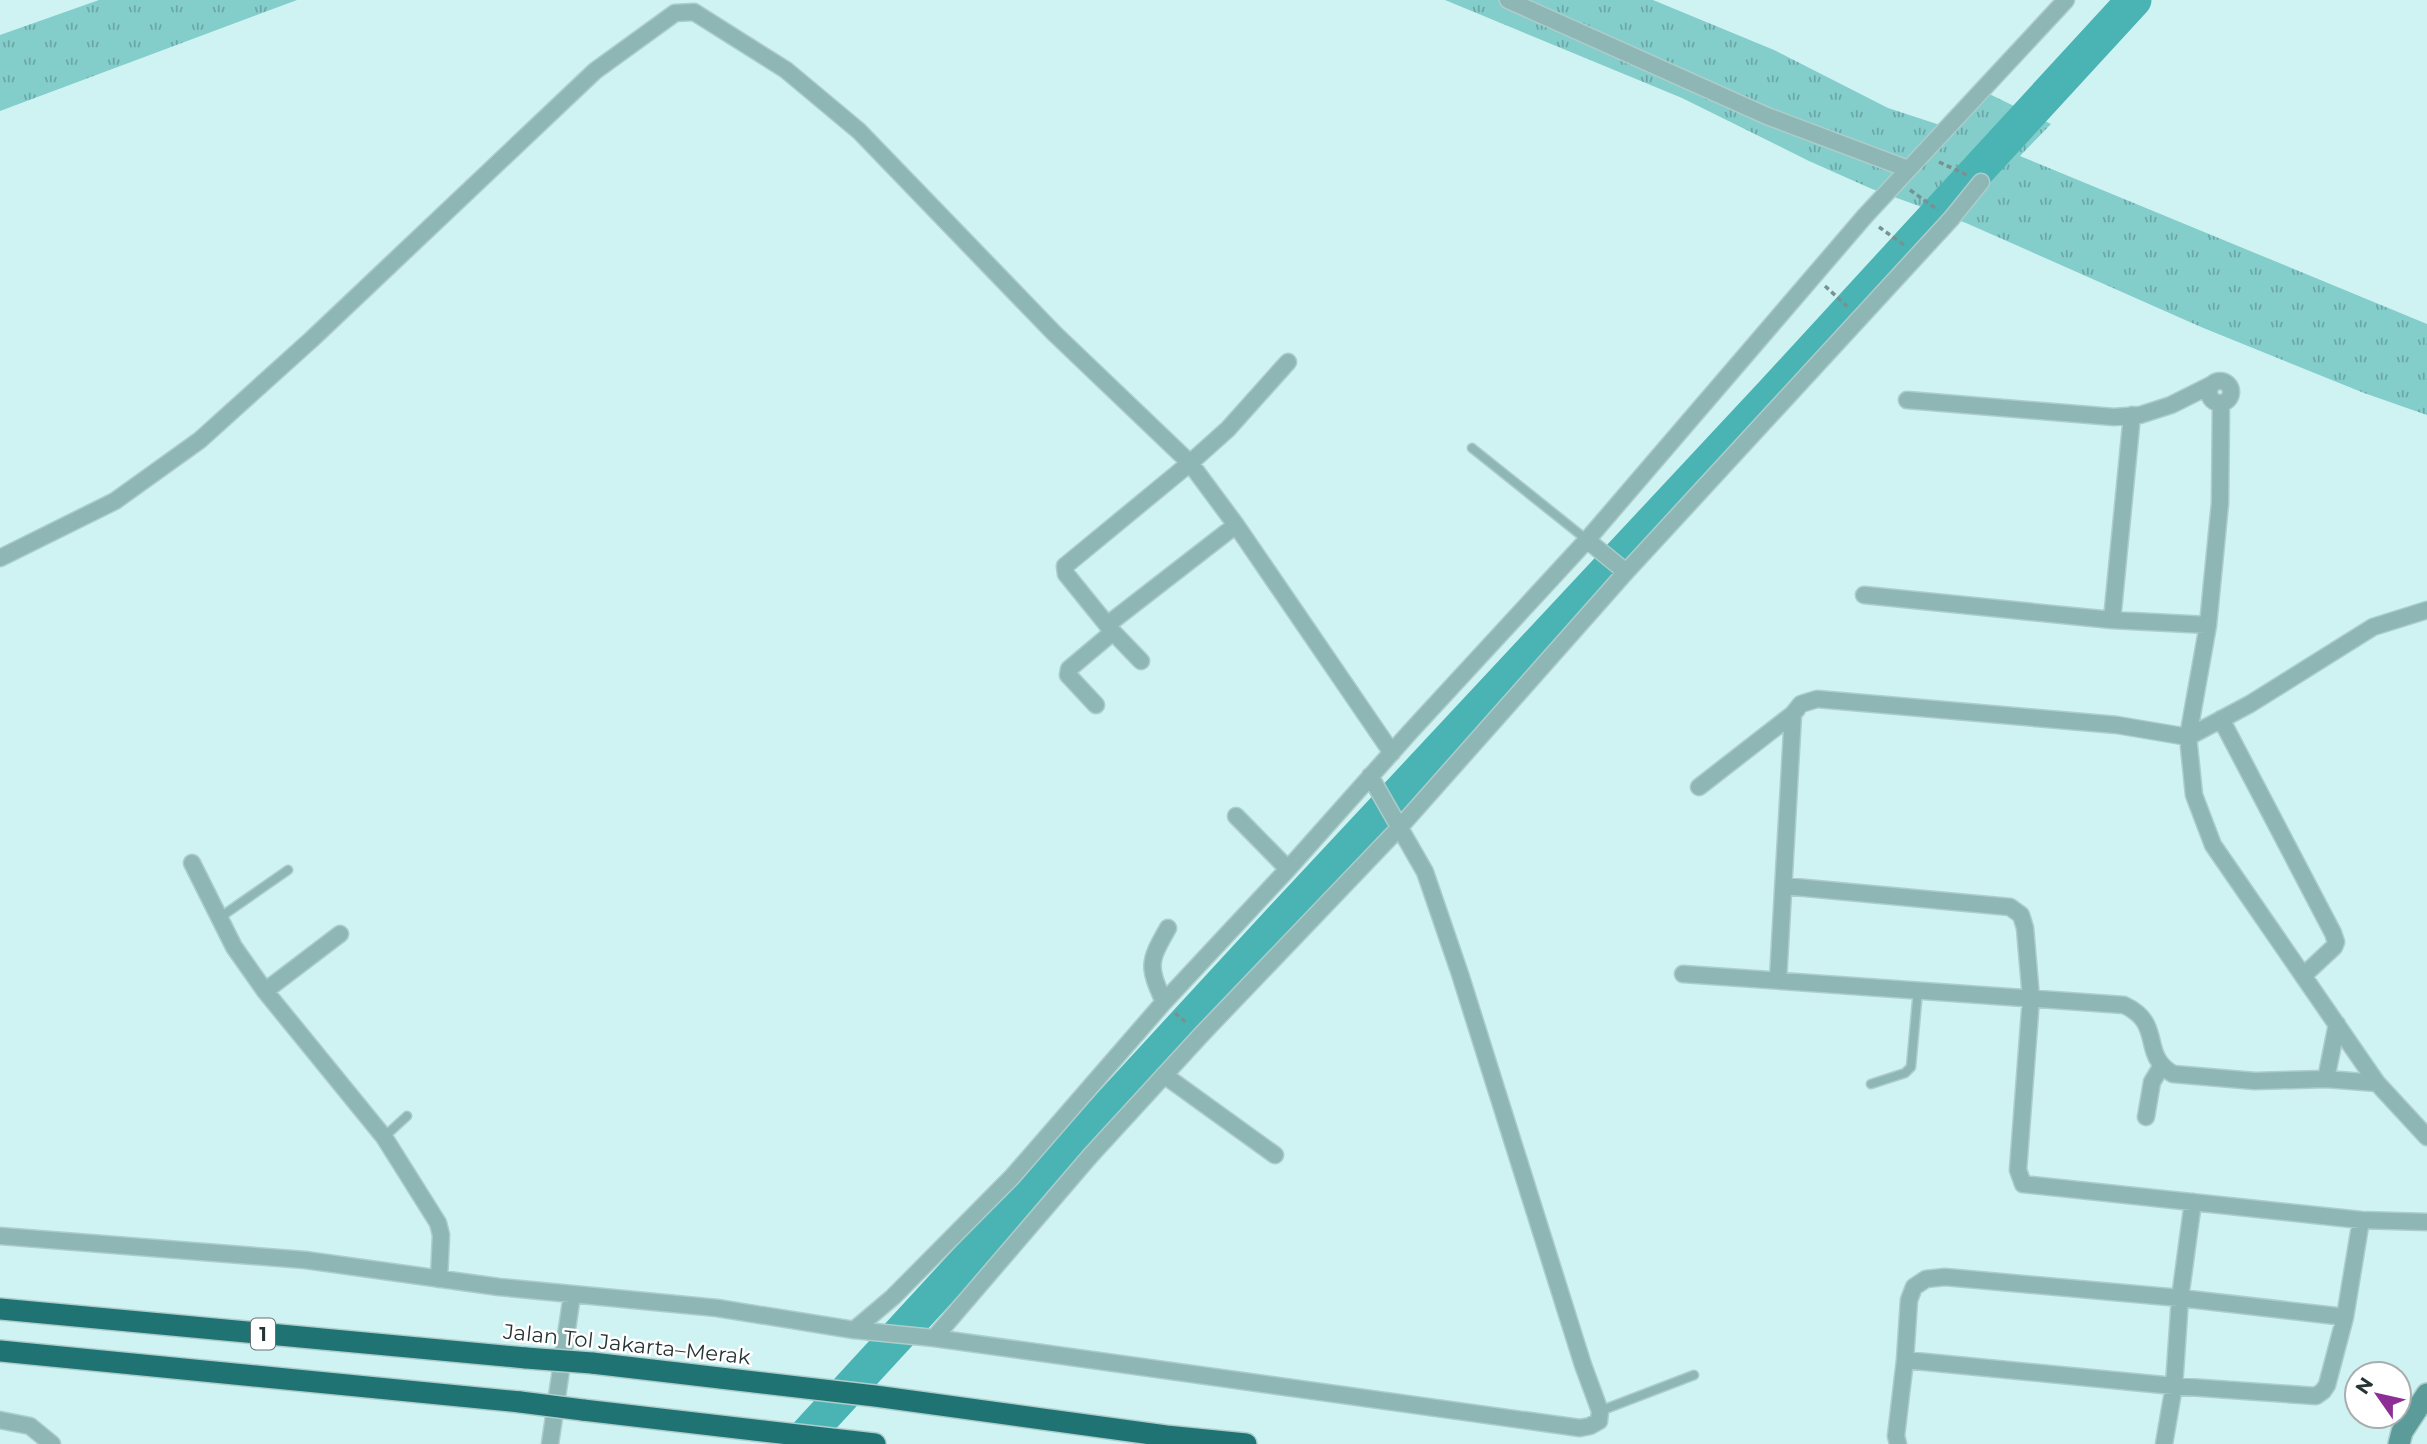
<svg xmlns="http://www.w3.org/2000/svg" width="2427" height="1444" font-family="Montserrat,sans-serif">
  <defs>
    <pattern id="grass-tufts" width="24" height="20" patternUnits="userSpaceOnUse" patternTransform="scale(1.75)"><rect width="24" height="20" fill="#83cdcb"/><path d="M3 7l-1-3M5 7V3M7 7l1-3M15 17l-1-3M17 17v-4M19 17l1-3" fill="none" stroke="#6ba7a6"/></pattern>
  </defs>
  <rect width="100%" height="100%" fill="#cff3f2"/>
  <path fill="url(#grass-tufts)" d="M99,0h198l-297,111v-76z
    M1445,0h208l121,50 114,58 55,18 32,-39 76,37 -31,32 407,168v91l-63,-22 -163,-66 -235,-104 -94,-34 -63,-28 -127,-63z"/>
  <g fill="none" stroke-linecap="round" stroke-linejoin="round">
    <path stroke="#49b4b3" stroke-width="35" d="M798,1444l477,-518 495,-530 364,-396"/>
    <defs>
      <path id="service" d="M1472,448l115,92
        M219,918l69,-48
        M1871,1084l34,-11 6,-6 7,-77
        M384,1137l23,-21
        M1600,1411l94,-36"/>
      <path id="minor" d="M1508,0l259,116 141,53
        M2209 392a11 11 0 1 1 22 0a11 11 0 1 1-22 0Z
        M1907,400l207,17 26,-2 31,-10 40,-20
        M2132,415l-20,205 96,5
        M1587,540l39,32
        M0,558l115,-57 85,-61 112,-101 283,-268 80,-58 19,-1 92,58 73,61 195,202 136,130 46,62 156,228
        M1864,595l248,25
        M1107,625l129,-100
        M1141,661l-28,-29 -47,-58 -1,-8 125,-103 38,-34 60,-67
        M1096,705l-28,-30 1,-6 44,-37
        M2221,719l112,214 3,9 -2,5 -30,28
        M2188,737l20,-112 12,-122 1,-100
        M2188,737l62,-33 123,-77 54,-17
        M1699,787l94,-73 8,-10 16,-5 300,26 71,12 6,58 19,50 164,238 50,54
        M1236,816l52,53
        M192,863l42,84 31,44 119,146 54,86 3,12 -2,44
        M1784,886l226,21 11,8 4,13 6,70 -13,172 5,14 338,36 66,2
        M1683,974l441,31c41,19 15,49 49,69l82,7 71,-2 51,4
        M1778,980l15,-266
        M265,991l75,-57
        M1164,1002c-16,-36 -16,-39 4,-74
        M1164,1075l111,80
        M2326,1079l11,-55
        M2146,1117l6,-35 9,-15
        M0,1236l305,24 194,27 218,21 137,22 39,-33 119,-120 152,-175 124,-133 122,-137 177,-192 278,-324 201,-216
        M854,1330l80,8 646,90 10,-2 9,-5 1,-10 -17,-46 -123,-391 -35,-102 -55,-96
        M934,1338l157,-183 111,-121 198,-207 226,-255 325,-353 30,-37
        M1905,1360l269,26 142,10 7,-5 4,-6 18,-68
        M0,1420l30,6 22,18
        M550,1444l22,-149
        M1898,1444l-2,-8 9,-76 4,-60 5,-13 12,-8 19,-2 235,21 165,19 16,-97
        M2164,1444l10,-58 6,-88 13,-96"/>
      <path id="secondary" d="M2399,1444l3,-12 25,-38"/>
      <path id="motorway" d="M0,1309l526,49
        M0,1351l520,51
        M592,1363l283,33 291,40 80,8
        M583,1410l292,34"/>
    </defs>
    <use href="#service" stroke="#adcdcc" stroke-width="11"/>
    <use href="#minor" stroke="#adcdcc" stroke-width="19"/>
    <use href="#secondary" stroke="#adcdcc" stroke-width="24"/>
    <use href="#motorway" stroke="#adcdcc" stroke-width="24"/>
    <path stroke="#799191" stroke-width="3.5" stroke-dasharray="5 3.5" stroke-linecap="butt" d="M1939,162l28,13
      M1910,190l28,20
      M1879,227l25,18
      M1825,286l23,21
      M1175,1013l13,11"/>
    <use href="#service" stroke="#8db6b5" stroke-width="8"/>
    <use href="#minor" stroke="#8db6b5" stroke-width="16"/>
    <use href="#secondary" stroke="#5b9b9a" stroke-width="21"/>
    <use href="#motorway" stroke="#1f7473" stroke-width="21"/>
    <defs>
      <path id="motorway-bridge" d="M526,1358l66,5
        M520,1402l63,8"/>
    </defs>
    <use href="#motorway-bridge" stroke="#adcdcc" stroke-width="24" stroke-linecap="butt"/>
    <use href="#motorway-bridge" stroke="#1f7473" stroke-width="21"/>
  </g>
  <g text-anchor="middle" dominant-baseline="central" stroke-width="5" stroke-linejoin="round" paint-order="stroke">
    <rect fill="#fff" stroke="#677171" stroke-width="2" x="251" y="1318.5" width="24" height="31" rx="5"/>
    <g font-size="19" font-weight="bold" fill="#263434">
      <text x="263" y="1334">1</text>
    </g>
    <g font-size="21" fill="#263434" stroke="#fff">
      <text transform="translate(627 1344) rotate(6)">Jalan Tol Jakarta–Merak</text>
    </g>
  </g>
  <g transform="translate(2378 1395) rotate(304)"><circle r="33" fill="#ffffff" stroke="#a8aeae" stroke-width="2"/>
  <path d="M0-5L12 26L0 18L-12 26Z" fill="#8d2e97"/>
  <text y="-10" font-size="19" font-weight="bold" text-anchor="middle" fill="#263434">N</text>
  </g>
</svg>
